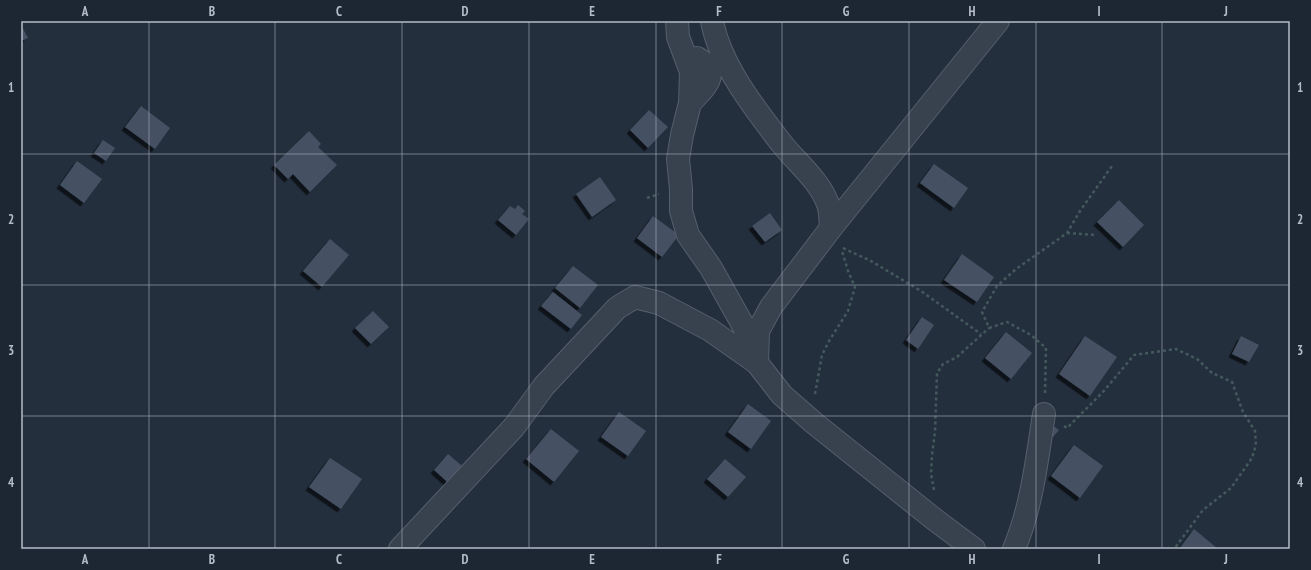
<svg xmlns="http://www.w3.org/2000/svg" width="1311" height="570" font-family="'PT Sans Narrow',sans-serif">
  <defs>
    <filter id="shadow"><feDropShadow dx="-3.5" dy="3.5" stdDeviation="0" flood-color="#0009"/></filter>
  </defs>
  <rect width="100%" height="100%" fill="#242f3e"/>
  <path fill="#455162" filter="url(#shadow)" d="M21,25l7,13 -7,3z
    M141,106l29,22 -15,21 -30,-22z
    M649,110l19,17 -20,21 -18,-18z
    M309,131l12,13 -3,3 19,18 -27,27 -17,-18 -5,5 -14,-14z
    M103,140l12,8 -9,13 -12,-8z
    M77,161l25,18 -18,24 -24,-18z
    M934,164l34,24 -14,20 -34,-25z
    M600,177l16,23 -24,17 -16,-23z
    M1119,200l25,25 -21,22 -26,-25z
    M518,205l7,6 -3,3 7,5 -13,16 -18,-15 12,-14 5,3z
    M770,213l12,17 -17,12 -13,-16z
    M653,216l26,19 -17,22 -25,-19z
    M330,239l19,16 -27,32 -19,-16z
    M962,254l32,23 -17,25 -33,-22z
    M573,266l25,19 -18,23 -25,-20z
    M553,292l29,23 -11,14 -30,-23z
    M373,311l16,16 -18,17 -16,-16z
    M922,317l12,8 -16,24 -12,-9z
    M1006,332l26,21 -21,26 -26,-21z
    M1085,336l32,21 -27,39 -31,-22z
    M1241,336l18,9 -10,17 -17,-8z
    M748,404l23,17 -20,28 -23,-17z
    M619,412l27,19 -18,25 -27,-19z
    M1052,425l7,5 -6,7 -6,-4z
    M551,429l28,22 -25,31 -28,-23z
    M1074,445l29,21 -23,32 -29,-22z
    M448,454l20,17 -15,16 -19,-17z
    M330,458l32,21 -21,30 -32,-22z
    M725,459l21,18 -18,20 -21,-18z
    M1194,529l24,20h-39z"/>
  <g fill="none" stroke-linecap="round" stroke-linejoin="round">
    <defs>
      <path id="minor" d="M677,21l1,16 13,35 -1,31 -8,32 -4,24 3,30v22l7,24 23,33 33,59 9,26
        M712,21c8,44 43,88 70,123 16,20 37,36 46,60 3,8 2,17 3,24
        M687,60l10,-2c26,15 7,30 -7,45
        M400,549l114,-122 30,-41 73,-78 18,-11 24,6 51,27 47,33
        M974,549l-40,-30 -120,-96 -32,-28 -25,-32 1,-32 13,-24 60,-79 167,-207
        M1014,549c18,-43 23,-90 30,-135"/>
    </defs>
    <use href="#minor" stroke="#565f6c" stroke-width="24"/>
    <path stroke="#44595c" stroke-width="2.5" stroke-dasharray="3 3" stroke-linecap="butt" d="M647,198l12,-4
      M1067,233l29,2
      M843,248l28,13 50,30 60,43
      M1045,393l1,-45 -15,-13 -24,-13 -18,6 -7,-16 15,-26 19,-17 51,-36 13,-22 32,-45
      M815,394l7,-39 7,-14 19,-30 7,-24 -7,-16 -6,-20
      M1064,426l3,2 36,-36 31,-37 42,-6 21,10 15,14 20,9 11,30 12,19 1,14 -4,13 -21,30 -28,22 -29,39
      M934,490l-3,-16 1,-19 3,-23 2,-59 6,-9 14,-7 32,-29
      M21,548l1,1"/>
    <use href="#minor" stroke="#38414e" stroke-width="22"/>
  </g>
  <path fill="none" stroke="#b4bcc9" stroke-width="1" stroke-opacity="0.55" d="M149,21v528M275,21v528M402,21v528M529,21v528M656,21v528M782,21v528M909,21v528M1036,21v528M1162,21v528M21,154h1269M21,285h1269M21,416h1269"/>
  <rect width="1311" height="570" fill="none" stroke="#1d2633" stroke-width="44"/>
  <rect x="22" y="22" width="1267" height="526" fill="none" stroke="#b4bcc9" stroke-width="1.5"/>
  <g font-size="13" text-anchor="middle" font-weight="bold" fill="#b4bcc9">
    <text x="85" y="16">A</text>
    <text x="212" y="16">B</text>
    <text x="339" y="16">C</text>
    <text x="465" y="16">D</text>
    <text x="592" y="16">E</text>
    <text x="719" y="16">F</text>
    <text x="846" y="16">G</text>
    <text x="972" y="16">H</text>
    <text x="1099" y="16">I</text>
    <text x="1226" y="16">J</text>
    <text x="11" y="92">1</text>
    <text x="1300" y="92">1</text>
    <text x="11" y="224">2</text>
    <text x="1300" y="224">2</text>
    <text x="11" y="355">3</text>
    <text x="1300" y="355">3</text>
    <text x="11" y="487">4</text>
    <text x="1300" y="487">4</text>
    <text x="85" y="564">A</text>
    <text x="212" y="564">B</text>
    <text x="339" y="564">C</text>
    <text x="465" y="564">D</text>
    <text x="592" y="564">E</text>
    <text x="719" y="564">F</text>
    <text x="846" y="564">G</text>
    <text x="972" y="564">H</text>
    <text x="1099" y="564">I</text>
    <text x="1226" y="564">J</text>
  </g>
</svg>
